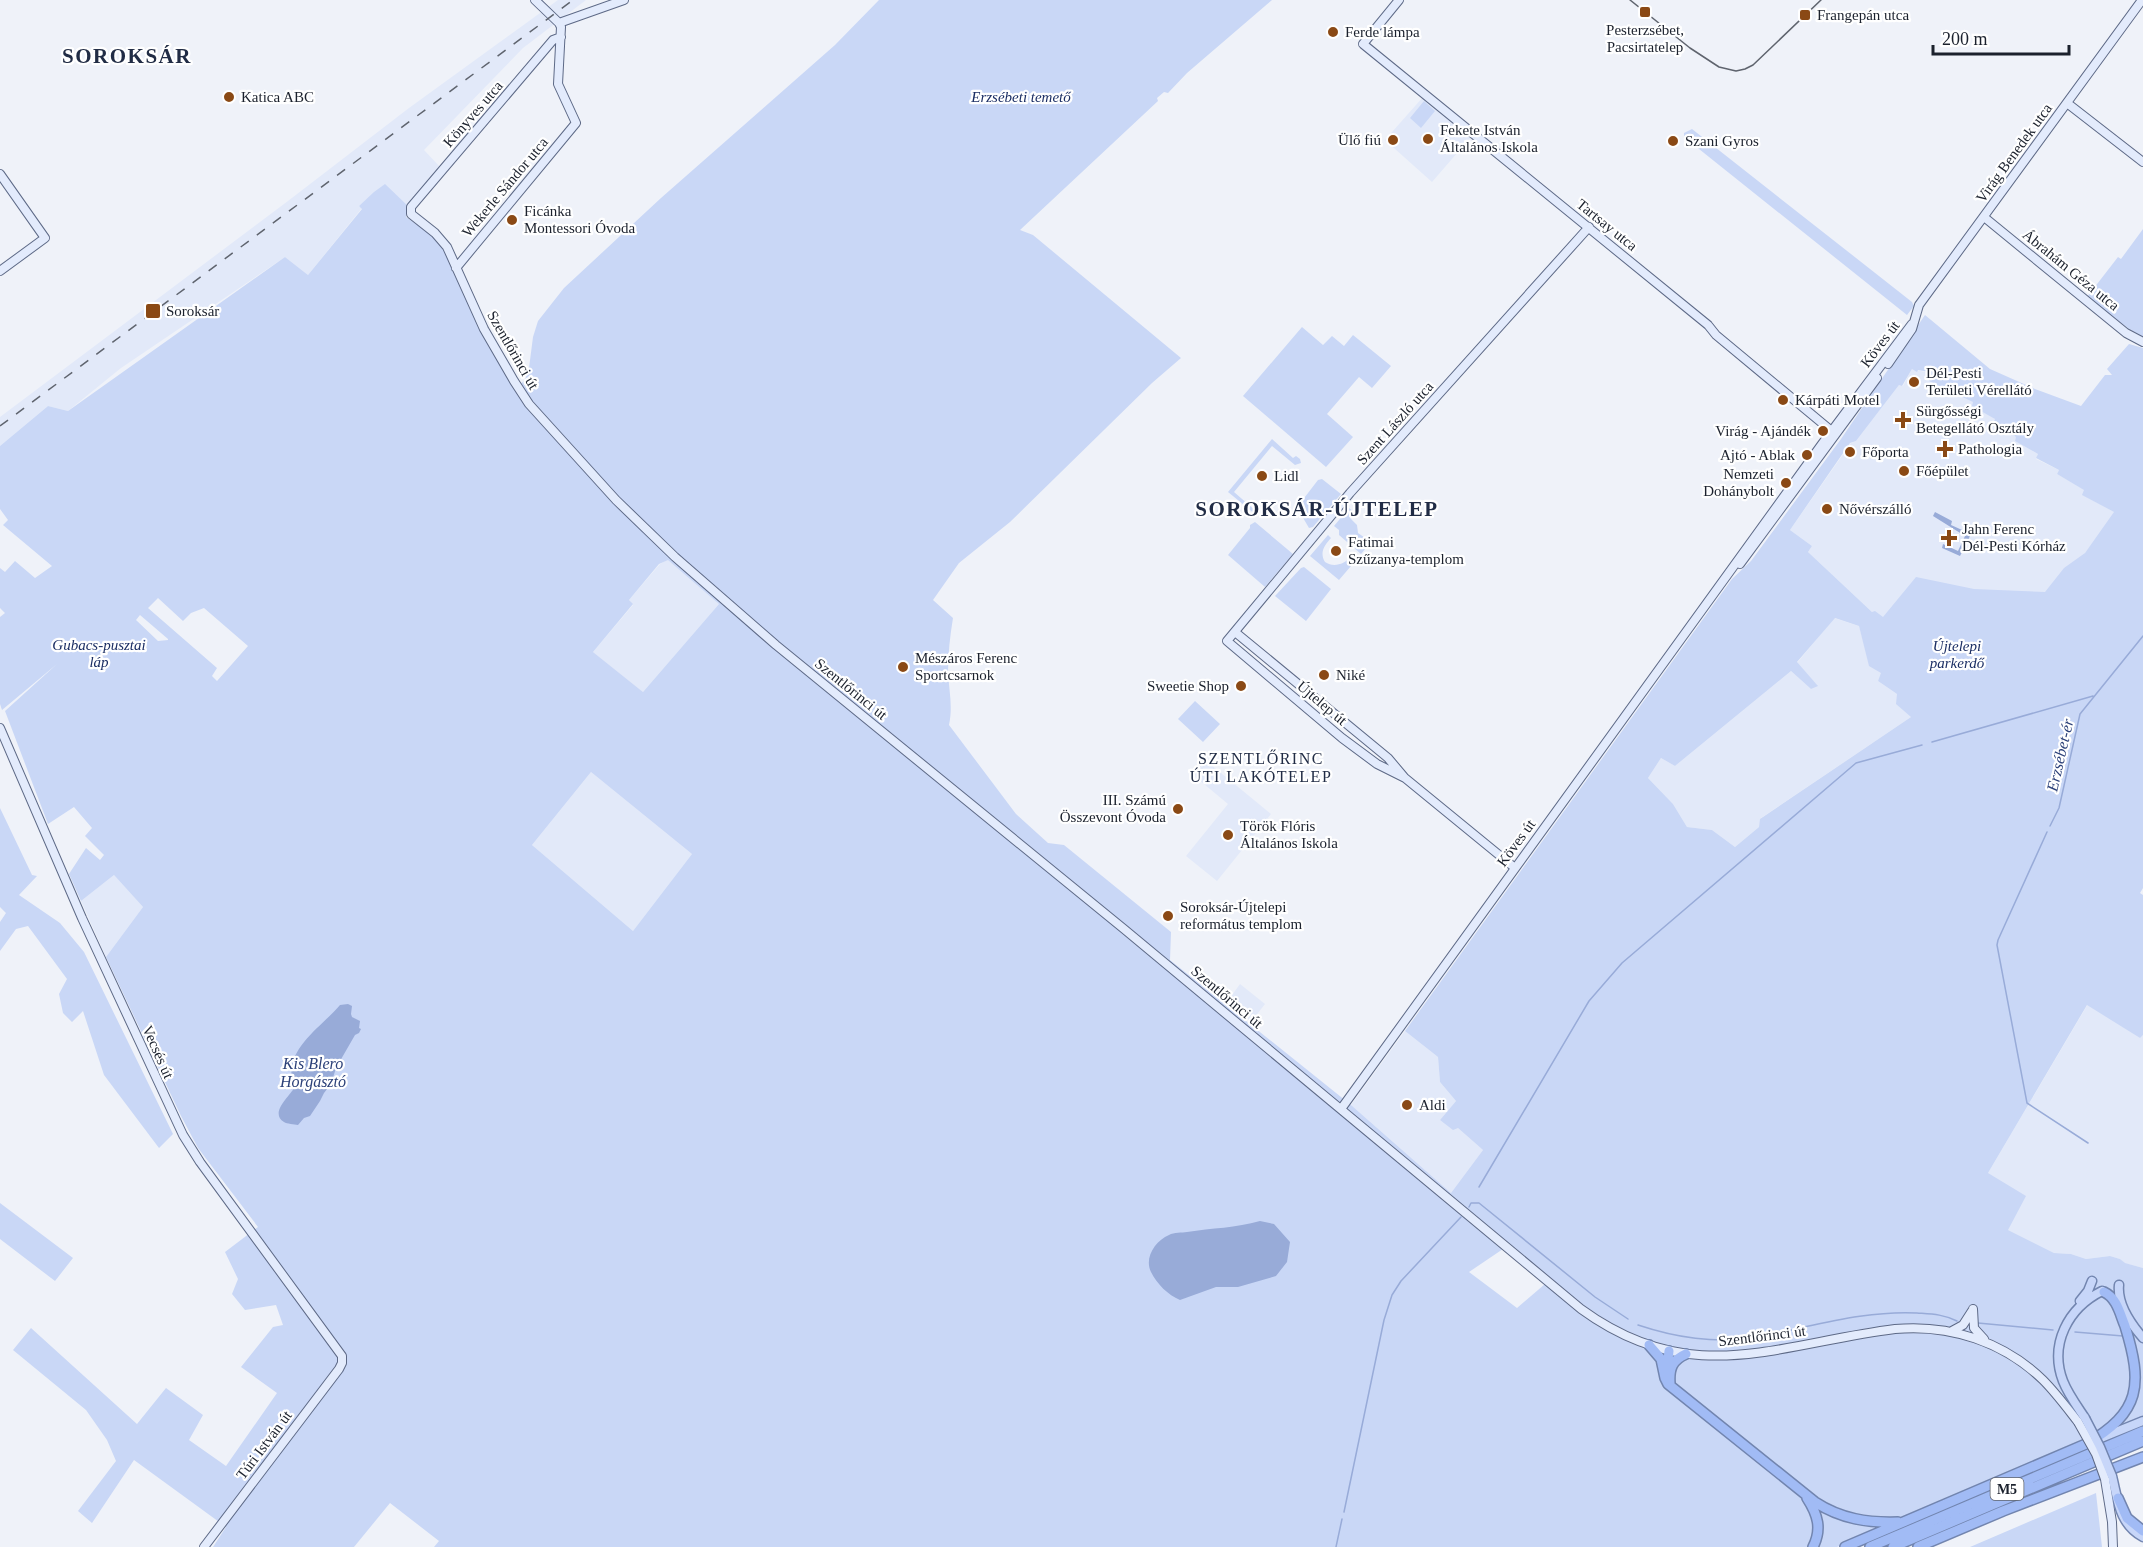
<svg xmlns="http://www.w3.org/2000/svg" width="2143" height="1547" font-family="'Times New Roman',serif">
  <rect width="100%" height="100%" fill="#eff2f9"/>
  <path fill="#e2e9f9" d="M558,0h28l-63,48 -99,102 17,18 -33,38 -24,-21 -25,21 3,2 -54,67 -23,-18 -164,111 -53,43 -20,-5 -48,40v-29l288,-216 121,-93z
    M1423,97l48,40 -39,45 -47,-42z
    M1912,369l17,4 3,3 -2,4 44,22 21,17 -2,5 23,13 -1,4 23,13 -2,5 23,11 -2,4 28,16 -2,5 33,18 -142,183 -87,-70 -79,-74 4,-6 -22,-16 61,-87 5,-2 43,-56 4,1z
    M668,559l51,45 -76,88 -50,-40 40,-47 -4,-5 31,-36z
    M1834,618l25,8 4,14 19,33 -4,8 19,13 14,23 -150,101 -2,9 -24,20 -23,-17 -25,-3 -14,-23 -25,-26 13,-20 14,8 116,-95 20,18 6,-4 -20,-22z
    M1204,759l67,55 -54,67 -31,-25 42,-52 -36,-30z
    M591,772l101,82 -59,77 -101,-86z
    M114,875l29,32 -37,50 -25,-56z
    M1240,984l25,20 -14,18 -24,-20z
    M2088,1004l52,34 3,-3v233l-19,-5 -4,-4 -10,-3 -24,3 -15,-5 -17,-1 -46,-23 -20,-57z
    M1405,1031l33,26 2,25 16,19 -16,19 17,7 26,23 -32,43 -100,-88z"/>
  <path fill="#c9d7f6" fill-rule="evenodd" d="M879,0h393l-85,73 -19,20 -4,-1 -7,6 1,3 -138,129 13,5 148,123 -29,25 -142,139 -51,41 -26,37 20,18c-3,18 -5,36 -5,54 1,19 5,34 1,53l67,89 32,29 16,2 107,87 -1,28 181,145 100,88 32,-43 -25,-22 -5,2 -13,-10 16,-19 -16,-19 -2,-25 -33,-26 327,-452 19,-18 90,-122 84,-124 65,54 45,20 46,17 24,-31h7l-5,-6 22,-25 14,4v540l-3,5 3,2v140l-3,3 -53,-33 -99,168 38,23 -18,34 46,23 17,1 15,5 24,-3 10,3 5,4 18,5v148l-306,131h-1403l5,-6 -49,-38 -36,44h-141l13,-20 -92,-67 -42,63 -14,-12 38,-50 -9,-21 -21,-30 -73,-60 18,-22 106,96 29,-36 37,27 -14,25 37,26 51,-73 -36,-26 32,-40 10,-2 -7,-20 -31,5 -13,-16 6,-15 -13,-27 33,-25 -60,-79 -17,-32 -75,-159 37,-50 -29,-32 -33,26 -12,-27 17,-26 14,12 4,-5 -19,-19 7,-8 -18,-21 -26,17 -43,-113 52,-47 -55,46 -2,-6v-87l5,-4 -5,-5v-40l5,4 10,-11 20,17 17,-12 -49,-41 5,-5 -8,-11v-63l48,-40 20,5 217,-154 23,18 54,-66 -3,-3 15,-14 11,-8 23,22 -2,11 27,19 12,12 35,80 35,61 10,-9 4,-12 4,-31 5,-16 26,-33 97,-90 174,-153zM1912,369l5,3 1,-2 11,2 -1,3 3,2 -2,4 44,21 -1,4 23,13 -2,4 23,14 -1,4 23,13 -2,4 23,12 -2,4 27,16 -2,5 32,17 -29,41 -21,15 -19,24 -71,-3 -58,-12 -33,40 -8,-6 -3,1 -64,-60 4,-6 -22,-16 60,-87 6,-2 43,-56 3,1zM668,560l51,44 -76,88 -50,-40 40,-48 -4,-4 30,-36zM158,598l25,23 8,-8 13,-5 44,38 -31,35 -5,-5 5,-8 -69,-60zM140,615l28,24v1l-10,1 -22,-21zM1835,618l24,8 10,40 12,7 -3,8 19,13 -1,10 15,13 -151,102 -1,8 -24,20 -23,-17 -25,-3 -14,-23 -25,-26 13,-20 14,8 116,-95 20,18 7,-3 -21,-24zM591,772l101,82 -59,77 -101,-86zM1503,1249l42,35 -28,24 -48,-36z
    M1424,101l11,10 -14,17 -11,-10z
    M1692,129l220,173 2,4 -7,9 -223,-178v-4z
    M2143,229v108l-14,-8 -42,-32 31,-40 3,2z
    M1302,327l21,18 9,-9 12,10 9,-11 38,31 -19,22 -13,-11 -32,37 26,23 -27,30 -83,-71z
    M1272,439l21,19 3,-2 4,3 1,4 -6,2 -23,-19 -38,46 23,20 -2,2 -27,-22z
    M1322,479l19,15 -28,33 -4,1 -10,-17 -1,-5 20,-26z
    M1349,508l6,5 -5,5 7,7 1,8 13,9 -10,12 -22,-19v-5l-5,-4z
    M1255,522l38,32 -28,33 -37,-32 22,-27v-3z
    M1328,535l3,3c-6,7 -12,14 -6,24 9,6 19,2 26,-5l6,2 -18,21 -29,-24z
    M1304,567l27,22 -25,32 -31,-25 26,-28z
    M1195,701l25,23 -17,18 -25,-23z
    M0,808l32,67 5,1 -18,19 41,28 24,29 89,182 -14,14 -55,-73 -21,-64 -11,11 -9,-9 -4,-19 8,-15 -39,-53 -12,3 -16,22v-29l6,-9 -6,-6z
    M0,1203l73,55 -18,23 -55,-42z
    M2096,1493l6,54h-132z"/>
  <path fill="#98abd8" d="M1935,512l17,9 -1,4 20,9 -11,22 -18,-8 1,-4 15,7 7,-15 -32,-20z
    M348,1004l4,2 -1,8 1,3 8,4 -1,7 2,1 -2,4 -4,2 -19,33 -5,16 -7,9 -4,8 -10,15 -6,2 -6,7c-4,-1 -11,-1 -14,-3 -15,-9 6,-26 10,-34 -13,-38 26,-59 46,-83z
    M1260,1221l14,3 16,18 -3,20 -11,14 -38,11h-22l-36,13c-12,-5 -23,-16 -29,-28 -7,-14 4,-31 18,-37 5,-3 13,-2 18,-3 25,-4 49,-4 73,-11z"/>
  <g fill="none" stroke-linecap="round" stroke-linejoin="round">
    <path stroke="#98abd8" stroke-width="1.5" d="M1932,742l161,-46
      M2050,826l9,-18 21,-94 63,-78
      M2047,832l-49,108 -1,5 30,158 61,40
      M1479,1187l110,-186 33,-38 234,-200 66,-18
      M1469,1207l2,-4h8l116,94 33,22
      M1978,1323l75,7
      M1638,1325c39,13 75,18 117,13 16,-2 32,-7 49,-11 36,-8 75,-16 113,-14 14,1 26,1 40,8
      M2075,1332l48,4
      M1344,1512l40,-192 8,-25 9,-14 60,-64
      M1336,1547l6,-28"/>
    <defs>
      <path id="secondary" d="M1399,0l-36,44 345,281 8,10 118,98
        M559,23l65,-23
        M561,37l-8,3 -142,167v7l24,19 12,14 37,82 30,52 15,23 87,96 59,57 101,88 348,284 457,380c111,81 195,35 314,20 55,-5 109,13 148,51 13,13 24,28 35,42
        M2067,103l76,59
        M0,174l45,64 -45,33
        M1984,217l142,116 17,9
        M456,268l120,-145 -18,-39 3,-57 -2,-4 -24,-23
        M1888,364l24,-35 7,-24 223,-305
        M1740,564l137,-186
        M1235,632l153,126 16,19
        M0,728l82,190 101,217 17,27 142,194v7l-3,6 -135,178
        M1515,868l-110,-90 -28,-14 -35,-26 -115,-97 123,-148 239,-266
        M1341,1109l481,-665 90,-120
        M1973,1309l1,19 10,11
        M1952,1331l11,-6 9,-14
        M2105,1479l7,43 1,25"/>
      <path id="primary" d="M2119,1285c-2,19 12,39 24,53
        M2080,1301l8,-10 4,-10
        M2085,1418c-8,-12 -17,-24 -22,-37 -14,-37 5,-73 39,-90
        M2096,1440l47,-19
        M2112,1476c6,24 7,48 31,61"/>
      <path id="highway" d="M1649,1345l12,14 4,19 3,6 147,118c26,17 53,21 83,20
        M1667,1369l2,-18
        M1670,1383c-1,-14 2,-23 16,-29
        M1807,1498c11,17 15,31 6,49
        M2118,1498l9,20 16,13
        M1845,1547l241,-103c55,-32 57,-59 39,-118 -5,-12 -8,-28 -21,-34
        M1870,1547l273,-116
        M1893,1547l250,-106
        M1918,1547l85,-36 140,-54"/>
    </defs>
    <use href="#secondary" stroke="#5d6986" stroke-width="10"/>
    <use href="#primary" stroke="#7285af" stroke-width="11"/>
    <use href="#highway" stroke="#7285af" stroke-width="12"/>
    <use href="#secondary" stroke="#e3ebfc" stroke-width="8"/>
    <use href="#primary" stroke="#c7d6f9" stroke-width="8"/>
    <use href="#highway" stroke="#a1bbf5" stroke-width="9"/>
    <path stroke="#5f646e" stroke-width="1.5" d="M1630,0l60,48 29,19 17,4 9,-2 8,-4 68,-65"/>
    <path stroke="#5f646e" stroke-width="1.5" stroke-dasharray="10 10" stroke-linecap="butt" d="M0,426l573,-426"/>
    <defs>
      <path id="secondary-bridge" d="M2078,1422l18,32 9,25"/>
      <path id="primary-bridge" d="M2085,1418l15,29 12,29"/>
    </defs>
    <use href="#secondary-bridge" stroke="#5d6986" stroke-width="10" stroke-linecap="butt"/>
    <use href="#primary-bridge" stroke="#7285af" stroke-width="11" stroke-linecap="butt"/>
    <use href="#secondary-bridge" stroke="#e3ebfc" stroke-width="8"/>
    <use href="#primary-bridge" stroke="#c7d6f9" stroke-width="8"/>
  </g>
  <g fill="#8a4915" stroke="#fff" stroke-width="2">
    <rect x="1639" y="6" width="12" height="12" rx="3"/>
    <rect x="1799" y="9" width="12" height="12" rx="3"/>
    <circle cx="1333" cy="32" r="6"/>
    <circle cx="229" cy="97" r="6"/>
    <circle cx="1428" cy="139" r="6"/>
    <circle cx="1393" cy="140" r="6"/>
    <circle cx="1673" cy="141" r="6"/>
    <circle cx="512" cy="220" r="6"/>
    <rect x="145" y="303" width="16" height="16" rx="3"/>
    <circle cx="1914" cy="382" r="6"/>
    <circle cx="1783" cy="400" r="6"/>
    <path d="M1900 411h6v6h6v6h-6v6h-6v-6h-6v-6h6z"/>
    <circle cx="1823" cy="431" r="6"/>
    <path d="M1942 440h6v6h6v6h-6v6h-6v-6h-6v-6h6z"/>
    <circle cx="1850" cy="452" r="6"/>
    <circle cx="1807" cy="455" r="6"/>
    <circle cx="1904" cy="471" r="6"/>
    <circle cx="1262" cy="476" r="6"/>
    <circle cx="1786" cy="483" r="6"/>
    <circle cx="1827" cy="509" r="6"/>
    <path d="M1946 529h6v6h6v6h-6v6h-6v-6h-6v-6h6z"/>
    <circle cx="1336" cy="551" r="6"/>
    <circle cx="903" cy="667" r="6"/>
    <circle cx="1324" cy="675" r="6"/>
    <circle cx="1241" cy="686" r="6"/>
    <circle cx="1178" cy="809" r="6"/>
    <circle cx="1228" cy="835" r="6"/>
    <circle cx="1168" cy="916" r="6"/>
    <circle cx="1407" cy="1105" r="6"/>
  </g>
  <g text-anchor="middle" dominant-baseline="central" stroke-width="4.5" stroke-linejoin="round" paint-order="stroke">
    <rect fill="#fff" stroke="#5f646c" stroke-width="1.5" x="1990.5" y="1478" width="33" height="22" rx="4.5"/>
    <g font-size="14" font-weight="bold" fill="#1b212d">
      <text x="2007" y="1489">M5</text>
    </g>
    <g font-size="15" fill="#1b212d" stroke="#fff" text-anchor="start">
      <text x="1817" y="15">Frangepán utca</text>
      <text x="1645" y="30" text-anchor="middle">Pesterzsébet,<tspan x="1645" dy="17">Pacsirtatelep</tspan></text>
      <text x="1345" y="32">Ferde lámpa</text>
      <text x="241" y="97">Katica ABC</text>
      <text x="1440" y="130">Fekete István<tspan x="1440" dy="17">Általános Iskola</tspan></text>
      <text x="1381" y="140" text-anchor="end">Ülő fiú</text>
      <text x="1685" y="141">Szani Gyros</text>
      <text x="524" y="211">Ficánka<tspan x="524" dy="17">Montessori Óvoda</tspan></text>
      <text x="166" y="311">Soroksár</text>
      <text x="1926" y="373">Dél-Pesti<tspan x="1926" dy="17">Területi Vérellátó</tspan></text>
      <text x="1795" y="400">Kárpáti Motel</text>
      <text x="1916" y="411">Sürgősségi<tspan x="1916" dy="17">Betegellátó Osztály</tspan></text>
      <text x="1811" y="431" text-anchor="end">Virág - Ajándék</text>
      <text x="1958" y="449">Pathologia</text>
      <text x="1862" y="452">Főporta</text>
      <text x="1795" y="455" text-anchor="end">Ajtó - Ablak</text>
      <text x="1916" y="471">Főépület</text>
      <text x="1774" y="474" text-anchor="end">Nemzeti<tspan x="1774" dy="17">Dohánybolt</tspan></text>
      <text x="1274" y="476">Lidl</text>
      <text x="1839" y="509">Nővérszálló</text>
      <text x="1962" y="529">Jahn Ferenc<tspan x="1962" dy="17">Dél-Pesti Kórház</tspan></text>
      <text x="1348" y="542">Fatimai<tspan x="1348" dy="17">Szűzanya-templom</tspan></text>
      <text x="915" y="658">Mészáros Ferenc<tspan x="915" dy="17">Sportcsarnok</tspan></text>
      <text x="1336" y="675">Niké</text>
      <text x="1229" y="686" text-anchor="end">Sweetie Shop</text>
      <text x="1166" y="800" text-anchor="end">III. Számú<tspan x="1166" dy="17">Összevont Óvoda</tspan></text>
      <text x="1240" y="826">Török Flóris<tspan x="1240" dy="17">Általános Iskola</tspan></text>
      <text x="1180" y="907">Soroksár-Újtelepi<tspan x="1180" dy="17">református templom</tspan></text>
      <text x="1419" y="1105">Aldi</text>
    </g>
    <g font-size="15" font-style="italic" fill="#1b2e64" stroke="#fff">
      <text x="1021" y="97">Erzsébeti temető</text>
      <text x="99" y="645">Gubacs-pusztai<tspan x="99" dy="17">láp</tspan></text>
      <text x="1957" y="646">Újtelepi<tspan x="1957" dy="17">parkerdő</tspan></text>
    </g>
    <g font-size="15" fill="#1b212d" stroke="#fff">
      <text transform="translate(473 114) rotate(-49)">Könyves utca</text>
      <text transform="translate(2014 153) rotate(-54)">Virág Benedek utca</text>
      <text transform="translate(505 187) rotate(-50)">Wekerle Sándor utca</text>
      <text transform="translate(1607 225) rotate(39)">Tartsay utca</text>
      <text transform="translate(2071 270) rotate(39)">Ábrahám Géza utca</text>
      <text transform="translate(1880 344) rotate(-53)">Köves út</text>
      <text transform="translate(513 350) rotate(60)">Szentlőrinci út</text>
      <text transform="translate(1395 423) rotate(-48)">Szent László utca</text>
      <text transform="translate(851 689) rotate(39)">Szentlőrinci út</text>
      <text transform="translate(1322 703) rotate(40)">Újtelep út</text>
      <text transform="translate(1516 843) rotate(-54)">Köves út</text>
      <text transform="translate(1227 997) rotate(40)">Szentlőrinci út</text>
      <text transform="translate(158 1052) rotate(66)">Vecsés út</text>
      <text transform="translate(1762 1336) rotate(-7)">Szentlőrinci út</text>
      <text transform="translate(264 1445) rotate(-53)">Túri István út</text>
    </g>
    <g font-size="16" font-style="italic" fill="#2c4179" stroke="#fff">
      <text transform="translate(2060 755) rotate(-77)">Erzsébet-ér</text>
      <text x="313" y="1063">Kis Blero<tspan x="313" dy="18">Horgásztó</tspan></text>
    </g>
    <g font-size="16" letter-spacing="1.5" fill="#212c45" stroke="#fff">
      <text x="1261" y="758">SZENTLŐRINC<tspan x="1261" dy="18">ÚTI LAKÓTELEP</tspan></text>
    </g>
    <g font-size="21" font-weight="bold" letter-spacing="1.5" fill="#212c45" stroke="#fff">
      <text x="127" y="56">SOROKSÁR</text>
      <text x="1317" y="509">SOROKSÁR-ÚJTELEP</text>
    </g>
  </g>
  <path d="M1933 45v9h136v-9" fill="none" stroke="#1b212d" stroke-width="3"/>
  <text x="1942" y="45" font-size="18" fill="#1b212d" stroke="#ffffff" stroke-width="4.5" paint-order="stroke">200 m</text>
</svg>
